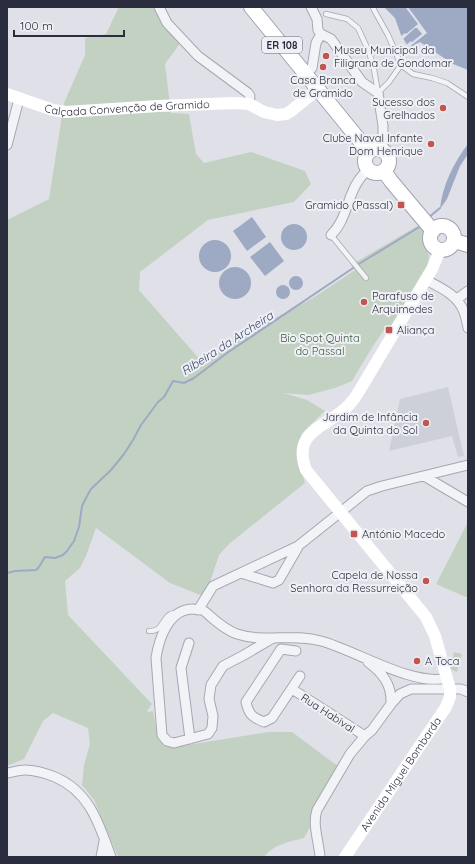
<svg xmlns="http://www.w3.org/2000/svg" width="475" height="864" font-family="Quicksand,sans-serif">
  <rect width="100%" height="100%" fill="#e0e1e8"/>
  <path fill="#ced0d9" d="M448,387l16,69 -6,1 -6,-21 -63,15 11,-52z"/>
  <path fill="#c3d1c2" d="M119,7h37l25,35 -16,22 6,49 18,1 7,40 8,9 47,-11 54,19 6,13 -17,18 -86,18 -68,52 -1,18 63,72 47,-30 64,-34 42,-28 -4,-5 68,-40 6,8 -1,8 5,15 -1,9 -37,62 -7,3 -11,16 -21,35 -17,7 -27,7 -25,-2 24,7 18,11 -23,22 -5,22 8,28 -76,61 -10,11 -14,42 -35,-14 -74,-55 -10,28 -6,12 -15,13 3,34 84,89 -5,7 1,1 5,-1 4,23 3,8 21,4 87,-14h24l47,35 -30,62 -5,9c-15,4 -30,6 -40,19h-146l-24,-57 -12,-15 2,-20 6,-21 -2,-16 -35,-15 -10,8 -19,38 -17,7v-546l42,-21 15,-96 21,-48v-17l21,-4z
    M468,522v76l-32,-14z
    M454,652l8,2 -5,18 -7,-3z"/>
  <path fill="#9ea9c4" d="M384,7h84v63l-15,-6 -33,-22 -11,6 -8,-13 -6,-17z
    M468,144v10l-8,12 -13,33 -7,10c2,-23 14,-47 28,-65z
    M252,217l14,20 -19,14 -14,-20z
    M281 237a13 13 0 1 1 26 0a13 13 0 1 1-26 0Z
    M199 256a16 16 0 1 1 32 0a16 16 0 1 1-32 0Z
    M270,242l14,19 -19,15 -15,-19z
    M219 283a16 16 0 1 1 32 0a16 16 0 1 1-32 0Z
    M289 283a7 7 0 1 1 14 0a7 7 0 1 1-14 0Z
    M276 292a7 7 0 1 1 14 0a7 7 0 1 1-14 0Z"/>
  <path fill="#e0e1e8" d="M408,7l19,26 -19,15 -2,-3 5,-4 1,1 10,-8 -5,-6h-2l-13,12 -2,-3 5,-4 1,1 12,-10 -12,-16z"/>
  <g fill="none" stroke-linecap="round" stroke-linejoin="round">
    <path stroke="#9ea9c4" stroke-width="2" d="M428,218l12,-10
      M7,573l8,-2 21,-1c4,-3 6,-9 9,-13l10,1 8,-3 4,-4 7,-10 5,-14 3,-21 5,-10 4,-7 20,-19 13,-16 9,-14 8,-15 17,-23 6,-5 9,-16 11,2 10,-5 33,-25 135,-91 59,-36"/>
    <defs>
      <path id="lane" d="M374,7l-1,1 15,27 13,30 12,9 19,4 15,5 21,14
        M326,14l21,5 11,9 11,24 5,17 4,24
        M378,93l11,-11 12,-17
        M331,235l35,43
        M149,631c16,1 12,-17 26,-18"/>
      <path id="street" d="M159,7l8,16 31,33 50,37 2,3 -1,8
        M311,7l6,12 1,11 3,4 10,5 31,43 16,11 5,33v25
        M312,68l4,-25 5,-9
        M7,145l12,-46
        M331,235c19,-18 15,-47 37,-65
        M426,280c15,8 32,15 38,32 2,5 3,11 4,16
        M457,299l11,-8
        M424,476l44,26
        M241,573l32,10 6,-3 19,-33
        M198,610l15,-24 85,-40 69,-55 15,-5 86,-21
        M273,638l-29,17 -21,11 -12,19 -2,14 4,17 -1,12 -4,6 -34,9 -7,-2 -5,-6 -6,-77c3,-20 13,-49 37,-49 2,1 6,0 9,1 3,1 7,5 9,7 7,6 17,14 26,17 28,9 56,-1 84,7 34,9 92,46 126,37
        M189,643l-8,25 9,71
        M296,651l-15,-2 -35,53c3,13 6,15 18,20l8,-4 28,-42
        M368,662c15,11 24,23 23,42l9,-10 11,-5h50l7,3
        M292,689l73,47
        M7,773c6,-1 12,-3 18,-3 11,0 20,3 30,7 35,15 44,47 56,80
        M101,857l3,-16
        M320,857c-1,-15 -8,-33 -3,-47l33,-56 15,-18 7,-6 19,-26"/>
      <path id="primary" d="M251,7l118,145
        M365 161a12 12 0 1 1 24 0a12 12 0 1 1-24 0Z
        M384,171l7,10 42,50
        M430 238a12 12 0 1 1 24 0a12 12 0 1 1-24 0Z
        M455,241l13,4"/>
    </defs>
    <use href="#lane" stroke="#a6a7b1" stroke-width="6"/>
    <use href="#street" stroke="#a6a7b1" stroke-width="11"/>
    <use href="#primary" stroke="#a0a4b2" stroke-width="16"/>
    <use href="#lane" stroke="#f2f3f6" stroke-width="4.5"/>
    <use href="#street" stroke="#f2f3f6" stroke-width="9"/>
    <g stroke="#fff" stroke-width="12">
      <path id="s1" d="M7,94l46,16 13,2 92,-6 77,-3 14,1 15,8 13,3 9,-1 5,-3 27,-22"/>
      <path id="s2" d="M345,857l101,-150 4,-10v-8l-15,-53 -9,-19 -120,-147c-15,-40 22,-43 42,-64 4,-4 7,-8 10,-13l74,-124 8,-19"/>
    </g>
    <use href="#primary" stroke="#fff" stroke-width="14"/>
  </g>
  <g fill="#c25550" stroke="#eff0f5" stroke-width="1.5">
    <circle cx="326" cy="56" r="4"/>
    <circle cx="323" cy="67" r="4"/>
    <circle cx="443" cy="108" r="4"/>
    <circle cx="431" cy="144" r="4"/>
    <rect x="397" y="201" width="8" height="8" rx="2"/>
    <circle cx="364" cy="302" r="4"/>
    <rect x="385" y="326" width="8" height="8" rx="2"/>
    <circle cx="426" cy="423" r="4"/>
    <rect x="350" y="530" width="8" height="8" rx="2"/>
    <circle cx="426" cy="581" r="4"/>
    <circle cx="417" cy="661" r="4"/>
  </g>
  <g text-anchor="middle" dominant-baseline="central" stroke-width="4" stroke-linejoin="round" paint-order="stroke">
    <rect fill="#eff0f5" stroke="#656874" stroke-width="1" x="262" y="37" width="40" height="16" rx="3"/>
    <g font-size="10" font-weight="bold" fill="#2a2d3d">
      <text x="282" y="45">ER 108</text>
    </g>
    <g font-size="11" fill="#2a2d3d" stroke="#eff0f5" text-anchor="start">
      <text x="334" y="50">Museu Municipal da<tspan x="334" dy="13">Filigrana de Gondomar</tspan></text>
      <text x="323" y="80" text-anchor="middle">Casa Branca<tspan x="323" dy="13">de Gramido</tspan></text>
      <text x="435" y="102" text-anchor="end">Sucesso dos<tspan x="435" dy="13">Grelhados</tspan></text>
      <text x="423" y="138" text-anchor="end">Clube Naval Infante<tspan x="423" dy="13">Dom Henrique</tspan></text>
      <text x="393" y="205" text-anchor="end">Gramido (Passal)</text>
      <text x="372" y="296">Parafuso de<tspan x="372" dy="13">Arquimedes</tspan></text>
      <text x="397" y="330">Aliança</text>
      <text x="418" y="417" text-anchor="end">Jardim de Infância<tspan x="418" dy="13">da Quinta do Sol</tspan></text>
      <text x="362" y="534">António Macedo</text>
      <text x="418" y="575" text-anchor="end">Capela de Nossa<tspan x="418" dy="13">Senhora da Ressurreição</tspan></text>
      <text x="425" y="661">A Toca</text>
    </g>
    <g font-size="11" fill="#2a2d3d" stroke="#eff0f5">
      <text stroke="none"><textPath href="#s1" startOffset="123">Calçada Convenção de Gramido</textPath></text>
      <text transform="translate(328 713) rotate(33)">Rua Habival</text>
      <text stroke="none"><textPath href="#s2" startOffset="100">Avenida Miguel Bombarda</textPath></text>
    </g>
    <g font-size="11" fill="#395839" stroke="#eff0f5">
      <text x="320" y="338">Bio Spot Quinta<tspan x="320" dy="13">do Passal</tspan></text>
    </g>
    <g font-size="12" font-style="italic" fill="#38456e" stroke="#eff0f5">
      <text transform="translate(227 343) rotate(-33)">Ribeira da Archeira</text>
    </g>
  </g>
  <rect width="475" height="864" fill="none" stroke="#2a2d3d" stroke-width="16"/>
  <path d="M14 30v6h110v-6" fill="none" stroke="#2a2d3d" stroke-width="2"/>
  <text x="20" y="30" font-size="12" fill="#2a2d3d" stroke="#eff0f5" stroke-width="3" paint-order="stroke">100 m</text>
</svg>
